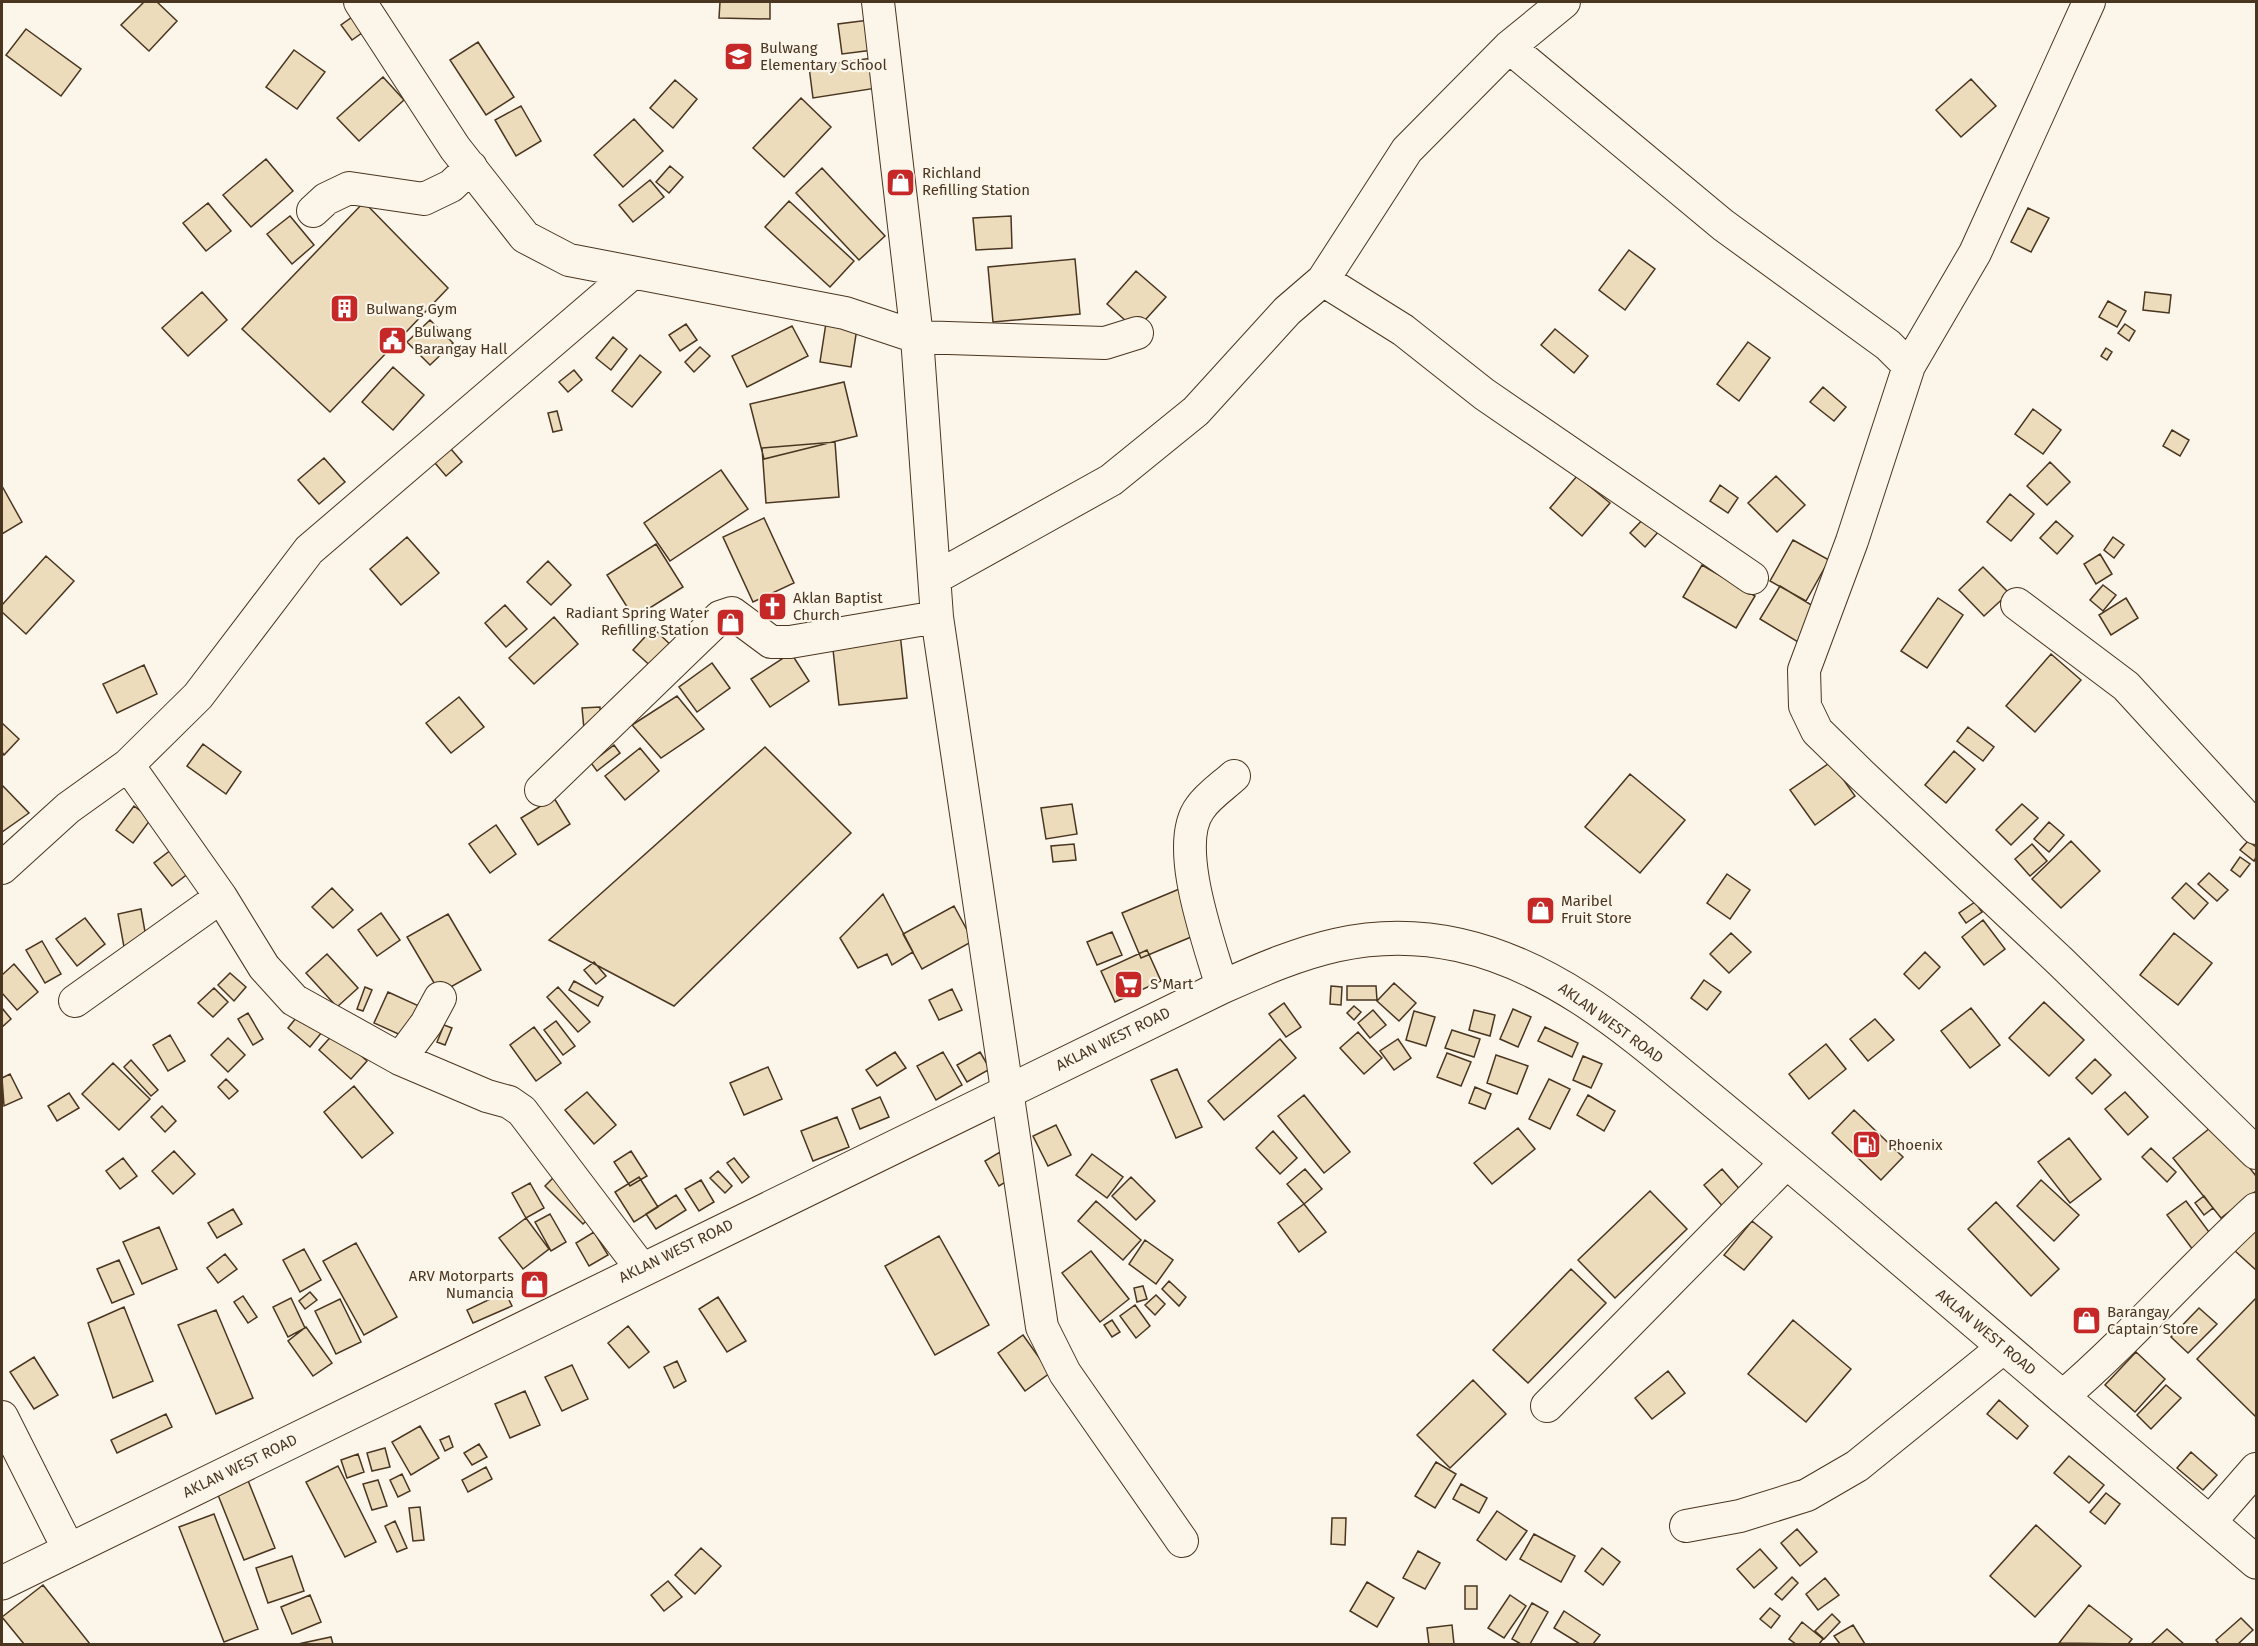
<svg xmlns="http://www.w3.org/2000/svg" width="2258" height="1646" font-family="'Fira Sans',sans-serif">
  <rect width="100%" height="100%" fill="#fbf6e9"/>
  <path fill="#ecdcbc" stroke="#4a3520" stroke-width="1.5" d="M144,2h13l20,19 -28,30 -28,-26z
    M720,2h50v17l-51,-1z
    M355,15l11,15 -14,10 -11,-15z
    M877,19l4,30 -39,5 -4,-30z
    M26,29l55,40 -20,27 -55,-41z
    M478,42l36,55 -28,18 -36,-55z
    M294,50l31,22 -28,37 -31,-22z
    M872,58l5,30 -64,10 -4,-31z
    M383,77l21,23 -45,41 -22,-23z
    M1971,79l25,27 -35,31 -25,-27z
    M675,80l22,19 -24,29 -23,-20z
    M801,98l30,29 -47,50 -31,-29z
    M521,106l20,35 -25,15 -21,-36z
    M634,119l29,32 -40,36 -29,-32z
    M266,159l27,32 -42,36 -28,-32z
    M670,166l13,11 -14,16 -13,-11z
    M822,168l63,68 -26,24 -63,-67z
    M650,180l14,17 -31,25 -14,-17z
    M789,201l65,60 -24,26 -65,-60z
    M364,202l84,86 -118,124 -88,-83z
    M208,203l23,28 -25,20 -23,-28z
    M2028,208l21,10 -18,34 -20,-10z
    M290,216l24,29 -22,19 -25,-30z
    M1011,216l1,32 -36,2 -3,-32z
    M1629,250l26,19 -30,41 -26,-20z
    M1075,259l5,55 -87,8 -5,-55z
    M1136,271l30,26 -30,33 -29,-26z
    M202,292l25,28 -39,36 -26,-28z
    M2145,292l26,3 -2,18 -26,-3z
    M2108,301l18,10 -9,16 -18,-10z
    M430,320l23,23 -23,22 -23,-23z
    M826,323l31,5 -6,39 -31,-5z
    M686,324l11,16 -17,11 -11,-16z
    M2125,324l10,7 -6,10 -11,-8z
    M792,326l16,30 -61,31 -15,-31z
    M1555,329l33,27 -14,17 -33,-28z
    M613,337l14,12 -16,21 -15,-12z
    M1748,342l22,16 -31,43 -22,-17z
    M700,347l10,9 -16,16 -9,-10z
    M2106,348l6,4 -5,8 -6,-4z
    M640,355l21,17 -29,35 -20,-16z
    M393,367l31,28 -31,35 -31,-28z
    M574,370l8,10 -14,12 -9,-10z
    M844,382l13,54 -93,23 -14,-55z
    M1823,387l23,20 -12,14 -24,-19z
    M2033,409l28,21 -18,24 -28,-20z
    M557,411l5,19 -9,2 -5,-19z
    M2172,430l17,10 -9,16 -17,-10z
    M445,442l17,20 -16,14 -17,-20z
    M835,442l4,55 -73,6 -4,-55z
    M324,458l21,24 -26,22 -21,-24z
    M2050,462l20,20 -23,23 -20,-19z
    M721,470l27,39 -78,52 -26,-38z
    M1577,476l33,27 -28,33 -32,-28z
    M1776,476l29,29 -28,27 -29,-29z
    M1720,485l18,13 -10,15 -18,-12z
    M2,486l20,36 -20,12z
    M2010,494l24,20 -23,27 -24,-19z
    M1646,516l14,14 -15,17 -15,-14z
    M764,518l30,65 -41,19 -30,-65z
    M2056,521l17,15 -16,18 -17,-16z
    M407,537l32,36 -38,32 -31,-36z
    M2113,537l11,8 -10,13 -10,-8z
    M1793,540l36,20 -23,41 -36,-20z
    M656,544l27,43 -49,31 -27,-43z
    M2100,554l12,20 -16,10 -12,-20z
    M46,556l28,25 -48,53 -24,-22v-7z
    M548,561l23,24 -20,20 -24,-23z
    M1702,565l53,31 -19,32 -53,-31z
    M1983,567l26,26 -25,23 -25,-26z
    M2103,585l13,10 -13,16 -13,-11z
    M1780,586l43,26 -20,33 -43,-26z
    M1938,598l25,17 -36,53 -26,-17z
    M2126,598l12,20 -27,17 -12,-20z
    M505,605l22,24 -21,18 -21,-24z
    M554,617l24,27 -44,40 -25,-26z
    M653,628l22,21 -20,21 -22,-20z
    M900,633l7,65 -68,7 -7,-65z
    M791,653l18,28 -39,26 -19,-28z
    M2051,654l30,26 -46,52 -29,-26z
    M712,663l18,25 -33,24 -18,-25z
    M144,665l13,29 -40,19 -14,-29z
    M677,696l27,33 -43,29 -29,-33z
    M459,697l25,30 -33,26 -25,-30z
    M600,707l1,20 -17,2 -2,-21z
    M2,723l17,16 -15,16 -2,-3z
    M1968,727l26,20 -11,14 -26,-20z
    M203,744l38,28 -15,22 -39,-28z
    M614,745l6,8 -23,18 -6,-8z
    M765,747l86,86 -177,173 -125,-66z
    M640,748l19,23 -34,29 -20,-24z
    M1954,751l21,18 -29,34 -21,-18z
    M1831,762l24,34 -40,29 -25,-35z
    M1630,774l55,46 -45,53 -55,-46z
    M2,785l27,28 -27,19z
    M554,798l16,26 -32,21 -17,-27z
    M1072,804l5,30 -31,5 -5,-31z
    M2022,804l16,14 -27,27 -15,-15z
    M134,806l17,13 -18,24 -17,-13z
    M2049,822l15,13 -15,17 -15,-13z
    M496,825l20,29 -26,19 -21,-29z
    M2071,841l29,30 -39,37 -29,-29z
    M2248,841l8,6v10l-2,4 -14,-11z
    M180,843l18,23 -26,20 -18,-23z
    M1074,844l2,16 -23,2 -2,-16z
    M2032,844l15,17 -17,15 -15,-17z
    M2240,857l10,7 -10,13 -9,-7z
    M2209,873l19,17 -11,11 -19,-17z
    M1727,874l23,16 -20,29 -23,-16z
    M2186,883l22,20 -14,16 -22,-21z
    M1184,887l19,45 -62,26 -19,-45z
    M332,888l21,22 -20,18 -21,-21z
    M883,894l30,58 -21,13 -5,-11 -29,14 -18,-30z
    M1975,902l7,10 -16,11 -7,-10z
    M954,906l19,35 -51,28 -19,-35z
    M141,909l6,34 -23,4 -6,-33z
    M381,913l19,27 -23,16 -19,-26z
    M448,914l33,56 -41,23 -33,-56z
    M85,918l20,26 -28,22 -21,-27z
    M1983,920l22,29 -21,16 -22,-28z
    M1112,932l10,23 -25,10 -10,-23z
    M1731,933l20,19 -22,21 -19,-19z
    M2174,933l38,30 -34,42 -38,-30z
    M42,941l19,33 -16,9 -19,-33z
    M1147,950l14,31 -46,21 -14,-31z
    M1925,952l15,15 -21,22 -15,-15z
    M327,954l31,34 -21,19 -31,-34z
    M594,962l12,14 -10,8 -12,-14z
    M14,964l24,28 -21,18 -15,-17v-18z
    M230,973l16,14 -12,14 -16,-16z
    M1704,980l17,12 -14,18 -16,-12z
    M574,981l29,16 -5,9 -29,-16z
    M1394,983l22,20 -17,18 -22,-20z
    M1331,986l11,1 -1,18 -11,-1z
    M1347,986h29l1,14h-30z
    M365,987l7,3 -9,21 -6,-2z
    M558,987l32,35 -12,10 -31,-35z
    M214,988l14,14 -15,15 -15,-14z
    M952,989l10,21 -23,10 -10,-20z
    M388,992l31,14 -14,31 -31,-14z
    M2044,1002l40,38 -35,36 -40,-38z
    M1284,1003l17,24 -15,10 -17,-23z
    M1354,1006l7,6 -7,8 -7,-7z
    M2,1008l9,11 -9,8z
    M304,1008l22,19 -16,20 -22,-19z
    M1971,1008l29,37 -30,23 -29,-37z
    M1513,1009l18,8 -13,30 -18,-8z
    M1373,1010l13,15 -16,13 -12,-15z
    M1474,1010l21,5 -5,21 -21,-6z
    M1414,1011l21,6 -9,29 -20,-6z
    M248,1013l15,26 -10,6 -15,-26z
    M1875,1019l19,21 -26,21 -18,-22z
    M556,1021l19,25 -12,9 -19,-25z
    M444,1025l8,3 -7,17 -8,-3z
    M534,1027l27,36 -25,18 -26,-36z
    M1545,1027l33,16 -6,14 -34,-16z
    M1452,1030l28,9 -6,18 -29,-9z
    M335,1032l32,29 -16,18 -32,-29z
    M1358,1032l24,26 -18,16 -24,-26z
    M170,1035l15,26 -17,10 -15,-26z
    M228,1038l17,17 -17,17 -17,-17z
    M1280,1039l16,19 -72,62 -16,-19z
    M1398,1039l13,19 -17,12 -14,-19z
    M1826,1044l20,25 -37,30 -20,-25z
    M895,1052l11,16 -29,18 -11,-16z
    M943,1052l19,33 -26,15 -19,-34z
    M980,1052l10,17 -23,13 -10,-17z
    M1447,1053l24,9 -10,24 -24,-9z
    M1496,1055l32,11 -11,28 -30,-11z
    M1583,1056l19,8 -11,24 -18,-8z
    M2095,1059l16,16 -19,19 -16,-16z
    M131,1060l27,30 -7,6 -27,-29z
    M113,1063l37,36 -31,31 -37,-36z
    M768,1067l14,32 -38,16 -14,-32z
    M1177,1069l25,58 -26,11 -25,-58z
    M10,1074l12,24 -18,8 -2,-28z
    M226,1079l12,12 -9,8 -11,-12z
    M1549,1079l21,10 -20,40 -21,-10z
    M354,1086l39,47 -31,25 -38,-46z
    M1475,1087l16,7 -6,15 -16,-6z
    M587,1092l29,33 -22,19 -29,-34z
    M2125,1092l23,25 -20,18 -23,-26z
    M69,1093l10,15 -22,13 -9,-15z
    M1304,1095l46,57 -26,21 -46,-57z
    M1588,1095l27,16 -11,20 -27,-16z
    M880,1097l9,20 -29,12 -8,-20z
    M162,1106l14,15 -11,11 -14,-15z
    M1854,1110l49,47 -22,23 -49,-47z
    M837,1117l12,30 -36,14 -12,-30z
    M2215,1124l41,52v15l-35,27 -48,-60z
    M1056,1125l15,30 -23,11 -15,-30z
    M1518,1128l17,21 -43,35 -18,-21z
    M1273,1131l24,27 -17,16 -24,-26z
    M2069,1138l32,41 -31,24 -32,-41z
    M2151,1148l25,24 -9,10 -25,-25z
    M174,1151l21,23 -22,20 -21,-23z
    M631,1151l16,25 -17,10 -16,-24z
    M1000,1152l14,25 -15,9 -14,-25z
    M1092,1154l31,23 -16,21 -31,-23z
    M123,1158l14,18 -17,13 -14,-18z
    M734,1158l15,19 -7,6 -15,-20z
    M1305,1169l17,20 -18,15 -17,-20z
    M1722,1169l21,24 -18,16 -21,-24z
    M718,1171l14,15 -7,7 -15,-15z
    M554,1177l38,38 -9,9 -38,-38z
    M639,1177l19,30 -24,15 -19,-30z
    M1131,1177l24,24 -19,19 -24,-24z
    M701,1180l13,22 -15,9 -14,-22z
    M2041,1180l38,35 -25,26 -37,-35z
    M530,1183l14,25 -18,10 -14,-25z
    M1650,1191l37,38 -72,69 -37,-38z
    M676,1195l10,15 -30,19 -10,-15z
    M2204,1196l9,12 -9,7 -9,-12z
    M1096,1201l45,39 -18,20 -45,-39z
    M2186,1201l26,35 -19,14 -26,-35z
    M1996,1202l63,67 -28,27 -63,-67z
    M1304,1204l22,28 -27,20 -21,-29z
    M233,1209l9,15 -25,14 -9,-15z
    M550,1214l16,28 -15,9 -16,-29z
    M526,1218l23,31 -26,20 -24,-31z
    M1752,1221l20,16 -28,33 -20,-15z
    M159,1227l18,42 -35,15 -19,-42z
    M2256,1228v42l-21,-19z
    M594,1232l14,23 -19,11 -13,-23z
    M939,1236l50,89 -54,30 -50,-89z
    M1145,1240l28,20 -17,24 -27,-20z
    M356,1243l41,74 -33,18 -41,-74z
    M304,1249l17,31 -21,12 -17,-32z
    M1091,1251l38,48 -29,23 -38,-49z
    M225,1254l12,15 -19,14 -11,-15z
    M119,1260l15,34 -22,9 -15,-34z
    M1571,1269l35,34 -78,80 -35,-33z
    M1169,1281l17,16 -7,9 -17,-17z
    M1143,1286l4,13 -10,3 -3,-14z
    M310,1292l7,8 -12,9 -6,-8z
    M505,1292l7,14 -39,17 -6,-13z
    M1156,1295l9,9 -10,11 -10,-10z
    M243,1296l14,21 -9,6 -14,-21z
    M718,1297l28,44 -19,11 -28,-43z
    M291,1298l14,30 -17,9 -15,-30z
    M2256,1298v119l-59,-58z
    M340,1299l21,43 -25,12 -21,-43z
    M1135,1305l15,21 -14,12 -16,-22z
    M124,1307l29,74 -40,17 -25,-75z
    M2199,1308l18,16 -29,29 -17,-16z
    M216,1310l37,88 -37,16 -38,-89z
    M1112,1320l8,12 -8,5 -8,-12z
    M1793,1320l58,49 -45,53 -58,-48z
    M628,1326l21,26 -20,16 -21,-25z
    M306,1327l26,36 -19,13 -25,-35z
    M1023,1335l27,38 -25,18 -27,-38z
    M2136,1352l29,27 -30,33 -30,-27z
    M34,1357l24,38 -24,14 -24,-37z
    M677,1361l9,20 -12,7 -10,-21z
    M572,1365l16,34 -26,12 -17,-34z
    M1668,1371l17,22 -33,26 -17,-21z
    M1473,1380l33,34 -56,54 -33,-33z
    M2166,1385l15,13 -30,31 -14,-14z
    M525,1391l15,34 -30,13 -15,-34z
    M1999,1400l29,26 -11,13 -30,-25z
    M166,1414l6,13 -55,26 -6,-13z
    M420,1426l19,32 -28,17 -19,-33z
    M449,1436l4,11 -8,4 -5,-11z
    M479,1444l8,13 -15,8 -8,-12z
    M385,1448l5,19 -18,4 -5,-18z
    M2191,1452l26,23 -14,15 -26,-22z
    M358,1454l6,18 -17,6 -6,-18z
    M2069,1456l35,29 -15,18 -35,-30z
    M1436,1462l20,12 -21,34 -20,-12z
    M338,1466l38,76 -31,15 -39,-75z
    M486,1467l6,12 -24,13 -6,-12z
    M402,1474l8,17 -12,6 -8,-17z
    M247,1478l28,70 -31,12 -28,-70z
    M378,1480l9,26 -15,4 -9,-26z
    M1461,1484l26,14 -8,15 -26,-14z
    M2106,1493l14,11 -15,20 -15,-12z
    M420,1507l4,33 -11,1 -4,-33z
    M1497,1511l30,20 -21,29 -29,-20z
    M214,1514l44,115 -34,13 -45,-115z
    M1332,1518h14l-1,27 -14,-1z
    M395,1521l12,27 -10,4 -12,-26z
    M2036,1525l45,41 -46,51 -45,-41z
    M1797,1529l20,23 -17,14 -19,-23z
    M1534,1534l41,22 -14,26 -41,-23z
    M701,1548l20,18 -26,28 -20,-19z
    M1602,1548l18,14 -17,23 -18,-14z
    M1760,1549l17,19 -23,20 -17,-19z
    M1418,1551l22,12 -15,26 -22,-11z
    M292,1556l12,35 -36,12 -12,-35z
    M1792,1577l6,6 -16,17 -7,-6z
    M1825,1578l14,17 -21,15 -12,-16z
    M668,1581l14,16 -18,14 -13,-16z
    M1367,1582l27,16 -17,29 -27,-16z
    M43,1585l47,59h-66l-22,-27z
    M1465,1586h12v23h-12z
    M310,1595l11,27 -29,12 -11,-27z
    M1510,1595l16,11 -22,32 -16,-10z
    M1532,1603l16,9 -18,32h-9l-9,-5z
    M2089,1605l43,34 -4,5 -69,-1z
    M1770,1608l10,8 -9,12 -11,-9z
    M1564,1611l36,24 -7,9h-13l-26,-16z
    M1832,1614l8,8 -16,17 -9,-8z
    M2241,1618l12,12 -15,14h-19l-3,-4z
    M1802,1622l21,17 -4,5h-23l-7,-5z
    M1452,1625l2,19h-25l-2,-16z
    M1853,1625l12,19h-25l-6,-8z
    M2167,1629l17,15h-33z
    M331,1637l2,7h-35z"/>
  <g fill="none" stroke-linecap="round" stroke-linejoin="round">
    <defs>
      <path id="minor" d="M360,2l95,146 70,89 44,23 276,53 72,24 188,6 32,-10
        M878,2l39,335 20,280 105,710 23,46 117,168
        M2089,2l-114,251 -66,113 -57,175 -48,129 1,36 12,25 47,46 197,185 195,191
        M1509,47l214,178 165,120 21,21
        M313,211l13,-12 23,-11 75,11 27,-13 20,-19
        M1323,280l84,-130 102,-103 55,-45
        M935,578l176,-98 85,-69 91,-100 36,-31 80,50 81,64 268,184
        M2017,604l109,82 130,142
        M128,765l93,132 43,70 30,33 106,59 87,37 22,6 13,9 119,157
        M541,790l179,-173 12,-4 39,29h19l147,-25
        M2,868l66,-60 60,-43 70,-69 111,-146 323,-277
        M1222,987c-12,-42 -50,-142 -22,-179 8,-12 23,-22 34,-32
        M75,1001l146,-104
        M400,1059l26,-35 14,-26
        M2062,1397c69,-59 127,-127 194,-188
        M1547,1406l240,-244
        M2,1417l67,133
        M2210,1522l46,-53
        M1686,1526l54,-10 67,-21 50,-29 147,-119"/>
      <path id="major" d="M2,1583l1220,-596c80,-36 147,-62 237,-42 98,22 172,88 247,150 52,43 104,86 155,130 132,113 264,225 395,337"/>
    </defs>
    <use href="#minor" stroke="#4a3520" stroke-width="34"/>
    <use href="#major" stroke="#4a3520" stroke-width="35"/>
    <use href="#minor" stroke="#fbf6e9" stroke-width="32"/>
    <use href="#major" stroke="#fbf6e9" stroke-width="33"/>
  </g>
  <defs>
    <symbol id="school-square" viewBox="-11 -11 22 22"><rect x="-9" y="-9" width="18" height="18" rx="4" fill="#c62828" stroke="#fbf6e9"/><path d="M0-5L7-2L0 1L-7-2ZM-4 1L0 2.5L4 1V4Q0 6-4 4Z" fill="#fff"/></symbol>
    <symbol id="shop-square" viewBox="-11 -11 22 22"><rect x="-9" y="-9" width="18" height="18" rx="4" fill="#c62828" stroke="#fbf6e9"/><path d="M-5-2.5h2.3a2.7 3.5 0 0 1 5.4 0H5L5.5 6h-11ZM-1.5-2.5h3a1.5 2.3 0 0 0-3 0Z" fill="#fff"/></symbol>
    <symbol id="building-square" viewBox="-11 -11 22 22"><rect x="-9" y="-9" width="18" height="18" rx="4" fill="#c62828" stroke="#fbf6e9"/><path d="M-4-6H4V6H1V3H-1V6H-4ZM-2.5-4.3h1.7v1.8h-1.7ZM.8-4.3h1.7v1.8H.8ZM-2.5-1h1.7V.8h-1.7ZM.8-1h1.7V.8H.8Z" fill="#fff"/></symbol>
    <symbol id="civic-square" viewBox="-11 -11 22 22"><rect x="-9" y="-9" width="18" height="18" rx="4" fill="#c62828" stroke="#fbf6e9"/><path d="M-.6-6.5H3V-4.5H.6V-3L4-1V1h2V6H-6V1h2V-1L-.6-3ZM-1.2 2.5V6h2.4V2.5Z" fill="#fff"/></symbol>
    <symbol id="church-square" viewBox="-11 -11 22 22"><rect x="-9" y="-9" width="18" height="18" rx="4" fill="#c62828" stroke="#fbf6e9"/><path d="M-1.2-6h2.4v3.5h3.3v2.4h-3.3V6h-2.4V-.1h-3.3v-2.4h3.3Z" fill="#fff"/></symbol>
    <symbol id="supermarket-square" viewBox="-11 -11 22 22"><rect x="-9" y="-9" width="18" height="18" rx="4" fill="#c62828" stroke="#fbf6e9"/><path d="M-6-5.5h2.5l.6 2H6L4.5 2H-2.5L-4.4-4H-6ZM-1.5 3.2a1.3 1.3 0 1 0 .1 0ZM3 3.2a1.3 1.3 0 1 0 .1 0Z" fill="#fff"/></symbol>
    <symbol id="fuel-square" viewBox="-11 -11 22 22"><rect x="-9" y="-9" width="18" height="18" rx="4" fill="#c62828" stroke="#fbf6e9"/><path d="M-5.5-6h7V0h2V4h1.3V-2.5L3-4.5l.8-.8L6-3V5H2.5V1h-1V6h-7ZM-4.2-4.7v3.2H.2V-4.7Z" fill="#fff"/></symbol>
  </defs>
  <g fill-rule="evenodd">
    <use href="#school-square" x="722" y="40" width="33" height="33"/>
    <use href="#shop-square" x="884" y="166" width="33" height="33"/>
    <use href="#building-square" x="328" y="292" width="33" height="33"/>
    <use href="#civic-square" x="376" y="324" width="33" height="33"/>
    <use href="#church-square" x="756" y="590" width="33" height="33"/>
    <use href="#shop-square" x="714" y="606" width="33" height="33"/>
    <use href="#shop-square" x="1524" y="894" width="33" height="33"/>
    <use href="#supermarket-square" x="1112" y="968" width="33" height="33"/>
    <use href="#fuel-square" x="1850" y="1128" width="33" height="33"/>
    <use href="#shop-square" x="518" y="1268" width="33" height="33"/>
    <use href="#shop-square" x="2070" y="1304" width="33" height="33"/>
  </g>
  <g text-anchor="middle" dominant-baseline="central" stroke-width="4.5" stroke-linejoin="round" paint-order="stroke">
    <g font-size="15" fill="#4a3520" stroke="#fbf6e9" text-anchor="start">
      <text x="760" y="48">Bulwang<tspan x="760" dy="17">Elementary School</tspan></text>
      <text x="922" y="173">Richland<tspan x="922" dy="17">Refilling Station</tspan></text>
      <text x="366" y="309">Bulwang Gym</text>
      <text x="414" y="332">Bulwang<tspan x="414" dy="17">Barangay Hall</tspan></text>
      <text x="793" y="598">Aklan Baptist<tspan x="793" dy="17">Church</tspan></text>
      <text x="709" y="613" text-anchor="end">Radiant Spring Water<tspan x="709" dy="17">Refilling Station</tspan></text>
      <text x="1561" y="901">Maribel<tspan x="1561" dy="17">Fruit Store</tspan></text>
      <text x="1150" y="984">S Mart</text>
      <text x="1888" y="1145">Phoenix</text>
      <text x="514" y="1276" text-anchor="end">ARV Motorparts<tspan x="514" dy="17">Numancia</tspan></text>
      <text x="2107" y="1312">Barangay<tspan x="2107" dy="17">Captain Store</tspan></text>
    </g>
    <g font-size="15" fill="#4a3520" stroke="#fbf6e9">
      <text transform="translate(1611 1023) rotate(36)">AKLAN WEST ROAD</text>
      <text transform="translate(1113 1039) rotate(-26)">AKLAN WEST ROAD</text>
      <text transform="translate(676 1251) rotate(-26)">AKLAN WEST ROAD</text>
      <text transform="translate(1986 1332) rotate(40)">AKLAN WEST ROAD</text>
      <text transform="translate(240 1466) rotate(-26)">AKLAN WEST ROAD</text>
    </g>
  </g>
  <rect width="2258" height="1646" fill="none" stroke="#4a3520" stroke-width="6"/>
</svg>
